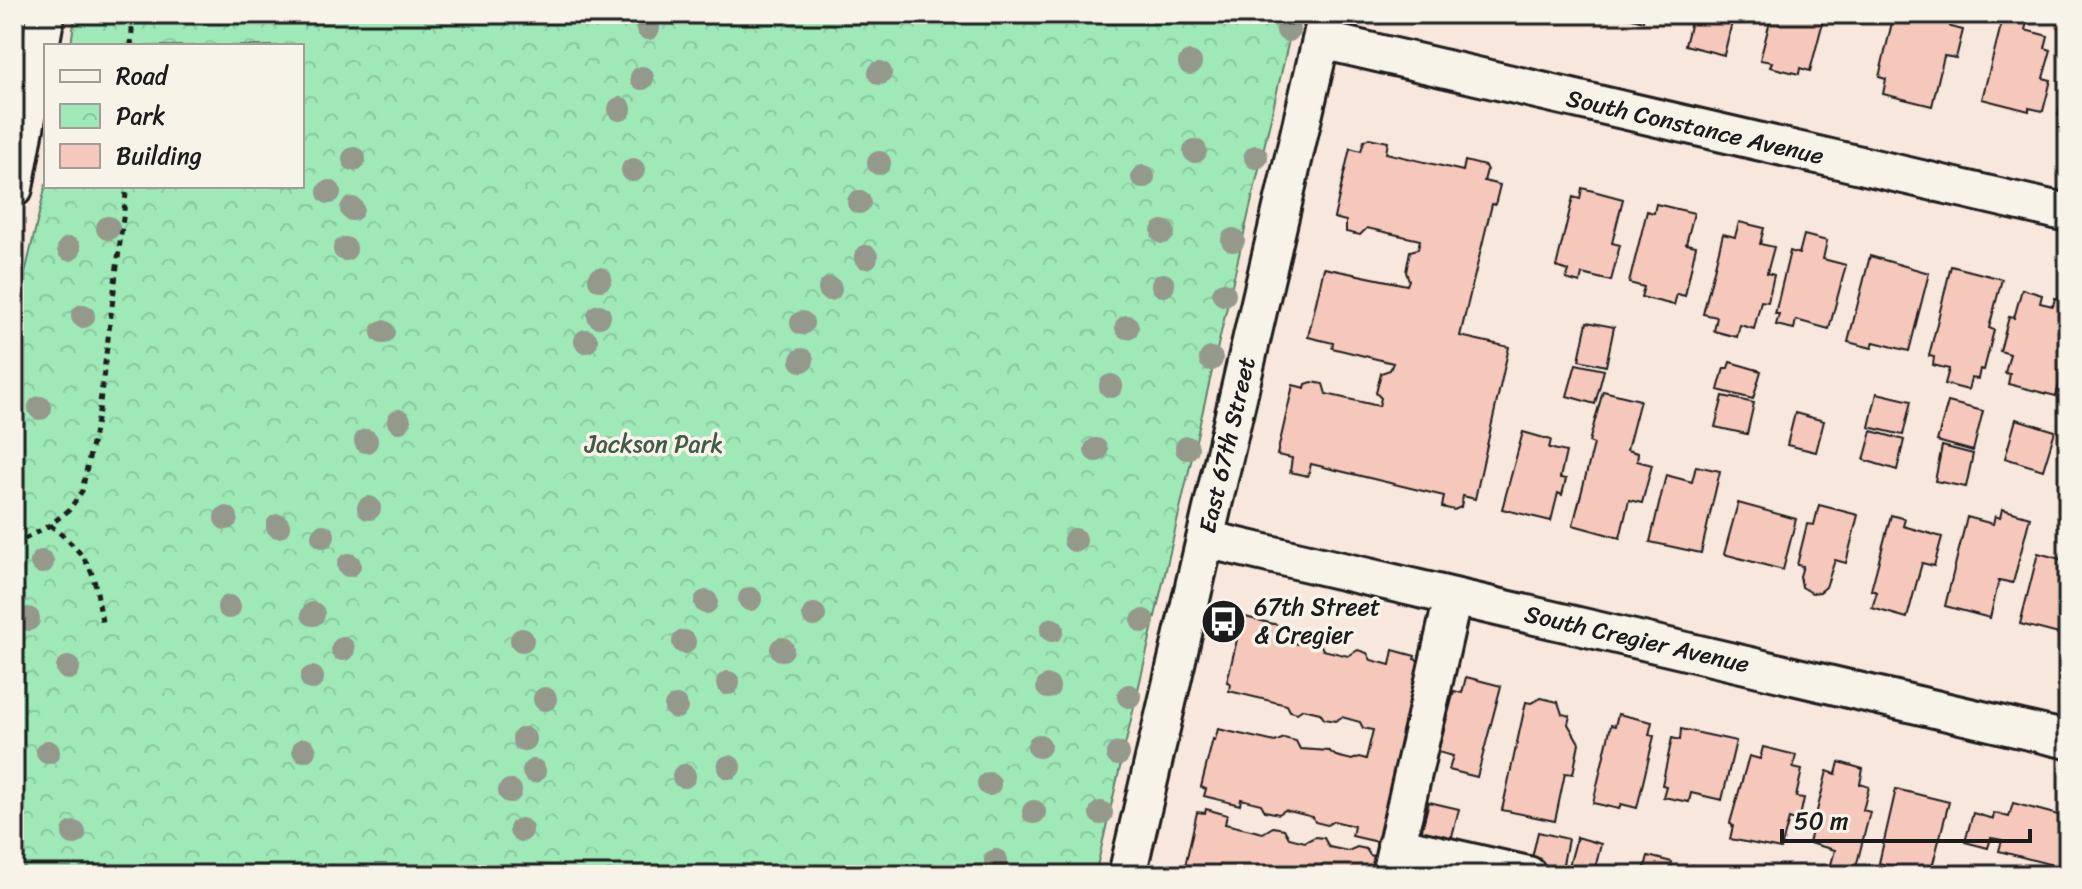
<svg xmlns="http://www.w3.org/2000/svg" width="2082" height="889" font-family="Sriracha,sans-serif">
  <defs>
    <pattern id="park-crowns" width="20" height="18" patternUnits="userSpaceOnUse" patternTransform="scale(2)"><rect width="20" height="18" fill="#9fe9b8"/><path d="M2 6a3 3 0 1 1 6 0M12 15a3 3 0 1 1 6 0" fill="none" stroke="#88c79e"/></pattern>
  </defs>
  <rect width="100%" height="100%" fill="#f8e7dc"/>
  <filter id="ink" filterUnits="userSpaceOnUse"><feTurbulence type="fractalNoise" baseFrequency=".0125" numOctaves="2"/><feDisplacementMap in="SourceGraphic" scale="16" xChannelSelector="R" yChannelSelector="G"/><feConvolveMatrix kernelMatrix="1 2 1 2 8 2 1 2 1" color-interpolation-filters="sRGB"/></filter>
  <g filter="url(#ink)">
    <path fill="url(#park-crowns)" stroke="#5e826a" stroke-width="2" d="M75,14h1220l-200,861h-1081v-555l32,-136v2h256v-140h-231z"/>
    <path fill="#f6c8bc" stroke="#1c1c1c" stroke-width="2" d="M1618,14h26l-1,7z
      M1693,14h41l-10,41 -39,-10z
      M1772,14h53l-15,57 -10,-3 -1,6 -29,-7 2,-5 -12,-2z
      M1894,14h38l-1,4 20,4 -1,5 13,3 -7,28 -12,-2 -12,50 -49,-12 3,-15 -7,-2z
      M2004,14l24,4 -3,12 23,6 -3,12 6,2 -8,28 8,2 -8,31 -14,-3v3l-47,-12z
      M2068,77v41l-10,-3z
      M1369,138l19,4 -2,11 77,18 2,-10 20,5 2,4 -3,11 16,4 -5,20 -3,-1 -32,132 49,11 -34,152 -12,-3 -2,11 -7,3 -12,-3 2,-11 -133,-32 -3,12 -18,-4 2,-14 -15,-3 16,-70 12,3 1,-4 6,-2 11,2 3,10 53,12 2,-8 -5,-5 5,-20 9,-3 3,-7 -61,-15 1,-5 -25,-6 16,-69 83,17 2,-5 -3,-8 4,-21 8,-2 2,-9 -53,-12 -7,7 -14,-3v-11l-12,-3 16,-70 11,3 3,-10z
      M1582,188l41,11 -11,44 8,2 -9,36 -29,-7 -2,9 -14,-4 3,-8 -13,-4 17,-70 7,2z
      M1656,204l38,9 -8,31 10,2 -11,50 -8,-2 -3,11 -33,-8 3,-10 -15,-4 18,-72 7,2z
      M1739,222l25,6 -4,16 14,3 -7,26 7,2 -6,27 -7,-1 -7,28 -14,-4 -3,12 -23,-6 3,-14 -14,-3 20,-80 12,3z
      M1804,235l23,6 -4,18 23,6 -17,64 -33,-9 -2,9 -18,-4 3,-11h-4l15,-63 9,3z
      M1870,256l59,17 -20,78 -35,-9 -2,6 -24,-6z
      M1951,266l51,13 -13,49 5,2 -10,40 -4,-1 -2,10 -7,-1 -3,12 -23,-6 4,-15 -16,-4 1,-8 -5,-1z
      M2022,289l20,6 -2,8 13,3 2,-8 13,3v49l-12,46 -48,-12 2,-10 -5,-1 5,-19 -10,-3 9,-34 5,1z
      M1587,322l27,5 -8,39 -27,-6z
      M1730,362l31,9 -8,28 -35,-9 6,-22h4z
      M1576,364l28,6 -9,34 -28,-8z
      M1603,391l37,9 -13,50 11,3 -1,8 15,4 -10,38 -13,-3 -9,38 -47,-13 21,-81 -5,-2z
      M1877,393l34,8 -8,34 -34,-8z
      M1723,396l31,7 -7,31 -32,-7z
      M1948,402l35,9 -10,40 -36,-10z
      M1795,413l29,8 -8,31 -29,-7z
      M2016,419l39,12 -12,39 -38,-12z
      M1872,431l32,9 -7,30 -33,-10z
      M1523,432l28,8 -2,8 17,4 -6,26 6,1 -4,16 -4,-2 -7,28 -49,-12z
      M1942,446l31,8 -7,33 -31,-6z
      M1696,466l24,5 -19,82 -51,-11 16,-67 26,7z
      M1738,503l58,16 -13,51 -59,-16z
      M1819,505l39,10 -12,48 -11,-3 -9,27 -6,5 -8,1 -10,-6 -2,-11 3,-10 -6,-1 10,-41 7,1z
      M2002,509l28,8 -17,66 -14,-3 -9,38 -45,-12 22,-89 26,7 2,-8 5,2z
      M1891,515l14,4 -2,7 39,11 -8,29 -12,-3 -15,55 -35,-10 5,-16 -6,-2z
      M2038,553l30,8v40l-9,33 -39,-10z
      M1245,617l37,9 -3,13 19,5 8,-5 14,4 3,7 25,6 10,-6 9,3 4,7 19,5 3,-15 22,6 -1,3 14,4 -37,182 -39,-9 2,-10 -20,-5 -7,4 -12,-3 -2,-5 -28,-7 -6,4 -14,-3 -4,-7 -20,-5 -1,6 -36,-9 2,-7 -5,-2 12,-48 2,1 3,-11 57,13 9,-4 12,3 4,8 29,2 7,5 16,4 7,-3 7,2 7,-29 -10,-2 -3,-6 -18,-5 -7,4 -11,-2 -4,-6 -17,-4 -6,4 -7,-2 -3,-6 -58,-14 1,-8 -3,-1 12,-51h3z
      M1466,677l35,9 -24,91 -28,-7 4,-14 -15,-4 16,-61 8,2z
      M1541,698l17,4 4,12 8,2 -2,8 11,19 -6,31 -8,-1 -10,48 -53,-11 24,-108 5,1z
      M1618,714l34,8 -3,13 5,1 -17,72 -16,-4 -2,5 -26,-6 18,-78 4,1z
      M1681,729l55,12 -14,59 -31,-7 -2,9 -26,-5 3,-11 -4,-1 10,-47 8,2z
      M1763,747l33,8 -3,13 9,2 -6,27 8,1 -5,24 -10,-3 -8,30 -51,-10 3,-13 -3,-3 19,-67 11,3z
      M1839,762l24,7 -3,15 9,3 -6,23 7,2 -16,63 -25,-3 6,-22 -26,-7 18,-72 9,3z
      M1896,789l53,13 -19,73h-37l1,-8 -15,-4z
      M1429,802l30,7 -8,31 -30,-7z
      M2013,803l49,13 -3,13 5,13 4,1 -4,25 -65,-17 3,-11 -11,-2 -3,10 -23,-6 8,-29 20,6 1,-6 15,4z
      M1206,809l21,6 -2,9 38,9 10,-6 11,2 5,9 16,4 10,-5 9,1 5,9 19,4 9,-4 9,2 4,6 16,4 -4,16h-189l-9,-4 13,-59 8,1z
      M1538,832l30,7 -6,30 -31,-7z
      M1577,837l24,7 -7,29 -5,-2 -4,4 -17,-5z
      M1648,856l24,6 -3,13h-26z
      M1692,865l28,8 -1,2h-30z"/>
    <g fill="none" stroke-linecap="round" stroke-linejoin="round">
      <defs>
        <path id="minor" d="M1321,40l747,173
          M14,188l32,-174
          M1205,539l863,201
          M1396,845l132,30
          M1127,875l200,-861
          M1390,875l63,-278"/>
      </defs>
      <use href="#minor" stroke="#1c1c1c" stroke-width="42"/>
      <path stroke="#1c1c1c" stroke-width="5" stroke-dasharray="6 6" stroke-linecap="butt" d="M131,46l2,-32
        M50,525c42,34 44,45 52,97
        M14,545l36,-20 19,-15 13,-19 17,-80 28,-225"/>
      <use href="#minor" stroke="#f7f3e8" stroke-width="36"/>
    </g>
    <g fill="#94998c">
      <circle cx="648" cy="28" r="12"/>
      <circle cx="1288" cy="30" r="12"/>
      <circle cx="1190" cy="63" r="12"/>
      <circle cx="880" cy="73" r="12"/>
      <circle cx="642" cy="78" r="12"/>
      <circle cx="620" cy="109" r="12"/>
      <circle cx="1195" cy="151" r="12"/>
      <circle cx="1256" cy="157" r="12"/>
      <circle cx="354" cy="159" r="12"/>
      <circle cx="879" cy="163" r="12"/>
      <circle cx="633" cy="170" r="12"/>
      <circle cx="1143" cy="177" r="12"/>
      <circle cx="329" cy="192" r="12"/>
      <circle cx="859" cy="202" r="12"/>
      <circle cx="352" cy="209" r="12"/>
      <circle cx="108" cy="228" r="12"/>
      <circle cx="1163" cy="232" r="12"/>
      <circle cx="1233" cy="240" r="12"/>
      <circle cx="69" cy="249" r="12"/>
      <circle cx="345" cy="249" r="12"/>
      <circle cx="866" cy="257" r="12"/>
      <circle cx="600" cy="279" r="12"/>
      <circle cx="1163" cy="285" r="12"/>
      <circle cx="830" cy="289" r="12"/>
      <circle cx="1224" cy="294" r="12"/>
      <circle cx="83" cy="316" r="12"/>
      <circle cx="599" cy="316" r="12"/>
      <circle cx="802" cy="323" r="12"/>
      <circle cx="1127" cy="327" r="12"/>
      <circle cx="383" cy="332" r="12"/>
      <circle cx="586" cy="341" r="12"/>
      <circle cx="1211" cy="359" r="12"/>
      <circle cx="802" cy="360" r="12"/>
      <circle cx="1111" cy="386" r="12"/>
      <circle cx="40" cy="408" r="12"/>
      <circle cx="399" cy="421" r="12"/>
      <circle cx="366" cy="441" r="12"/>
      <circle cx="1187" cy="448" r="12"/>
      <circle cx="1096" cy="450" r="12"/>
      <circle cx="369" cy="508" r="12"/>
      <circle cx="226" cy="518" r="12"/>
      <circle cx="278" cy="526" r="12"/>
      <circle cx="323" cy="536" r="12"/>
      <circle cx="1075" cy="540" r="12"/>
      <circle cx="42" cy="562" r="12"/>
      <circle cx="349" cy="565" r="12"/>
      <circle cx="750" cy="599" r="12"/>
      <circle cx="706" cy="602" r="12"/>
      <circle cx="229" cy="607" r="12"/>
      <circle cx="313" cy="614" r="12"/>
      <circle cx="814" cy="615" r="12"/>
      <circle cx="28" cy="619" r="12"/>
      <circle cx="1143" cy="621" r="12"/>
      <circle cx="1052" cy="630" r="12"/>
      <circle cx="522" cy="640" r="12"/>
      <circle cx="684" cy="642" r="12"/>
      <circle cx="343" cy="649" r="12"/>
      <circle cx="782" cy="649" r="12"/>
      <circle cx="68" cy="668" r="12"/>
      <circle cx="312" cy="678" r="12"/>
      <circle cx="728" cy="683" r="12"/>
      <circle cx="1048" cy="687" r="12"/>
      <circle cx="1129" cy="696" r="12"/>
      <circle cx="545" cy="699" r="12"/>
      <circle cx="676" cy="707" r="12"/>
      <circle cx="524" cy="739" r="12"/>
      <circle cx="1039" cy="746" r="12"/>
      <circle cx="304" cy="750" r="12"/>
      <circle cx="48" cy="752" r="12"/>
      <circle cx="1118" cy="754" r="12"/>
      <circle cx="729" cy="767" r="12"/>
      <circle cx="534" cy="771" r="12"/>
      <circle cx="684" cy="776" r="12"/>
      <circle cx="989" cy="784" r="12"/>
      <circle cx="510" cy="791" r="12"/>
      <circle cx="1034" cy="812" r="12"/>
      <circle cx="1101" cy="813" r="12"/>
      <circle cx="521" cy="830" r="12"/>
      <circle cx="74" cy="833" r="12"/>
      <circle cx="996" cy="861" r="12"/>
    </g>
  </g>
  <defs>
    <symbol id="bus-disc" viewBox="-11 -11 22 22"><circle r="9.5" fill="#1c1c1c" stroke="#f7f3e8"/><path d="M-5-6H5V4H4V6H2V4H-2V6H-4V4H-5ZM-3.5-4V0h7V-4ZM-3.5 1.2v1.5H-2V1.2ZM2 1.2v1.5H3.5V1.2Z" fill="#fff"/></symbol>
  </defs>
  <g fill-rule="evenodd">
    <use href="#bus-disc" x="1198" y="596" width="51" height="51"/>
  </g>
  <g text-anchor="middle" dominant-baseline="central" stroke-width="7" stroke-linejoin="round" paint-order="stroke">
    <g font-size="24" fill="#1c1c1c" stroke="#f7f3e8">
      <text transform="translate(1695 127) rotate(13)">South Constance Avenue</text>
      <text transform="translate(1227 445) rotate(-77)">East 67th Street</text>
      <text transform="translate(1637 639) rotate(13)">South Cregier Avenue</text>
    </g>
    <g font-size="24" fill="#435a4b" stroke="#f7f3e8">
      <text x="654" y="444">Jackson Park</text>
    </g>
    <g font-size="24" fill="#1c1c1c" stroke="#f7f3e8" text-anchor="start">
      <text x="1254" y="607">67th Street<tspan x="1254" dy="28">&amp; Cregier</tspan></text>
    </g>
  </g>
  <rect width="2082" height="889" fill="none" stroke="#f7f3e8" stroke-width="48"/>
  <rect x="24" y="24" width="2034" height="841" fill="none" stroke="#1c1c1c" stroke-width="3" filter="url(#ink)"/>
  <rect x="44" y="44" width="260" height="144" fill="#f7f3e8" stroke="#9f9d96" stroke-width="2"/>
  <rect x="60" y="70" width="40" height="12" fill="#f7f3e8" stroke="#9f9d96" stroke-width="2"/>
  <text x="116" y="84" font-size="24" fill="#1c1c1c">Road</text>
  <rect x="60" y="104" width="40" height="24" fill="url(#park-crowns)" stroke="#9f9d96" stroke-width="2"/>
  <text x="116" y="124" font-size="24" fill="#1c1c1c">Park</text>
  <rect x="60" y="144" width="40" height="24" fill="#f6c8bc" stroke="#9f9d96" stroke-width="2"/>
  <text x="116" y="164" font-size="24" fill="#1c1c1c">Building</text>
  <path d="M1782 829v12h248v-12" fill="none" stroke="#1c1c1c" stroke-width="4"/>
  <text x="1794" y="829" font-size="24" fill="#1c1c1c" stroke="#f7f3e8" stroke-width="6" paint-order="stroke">50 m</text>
</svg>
